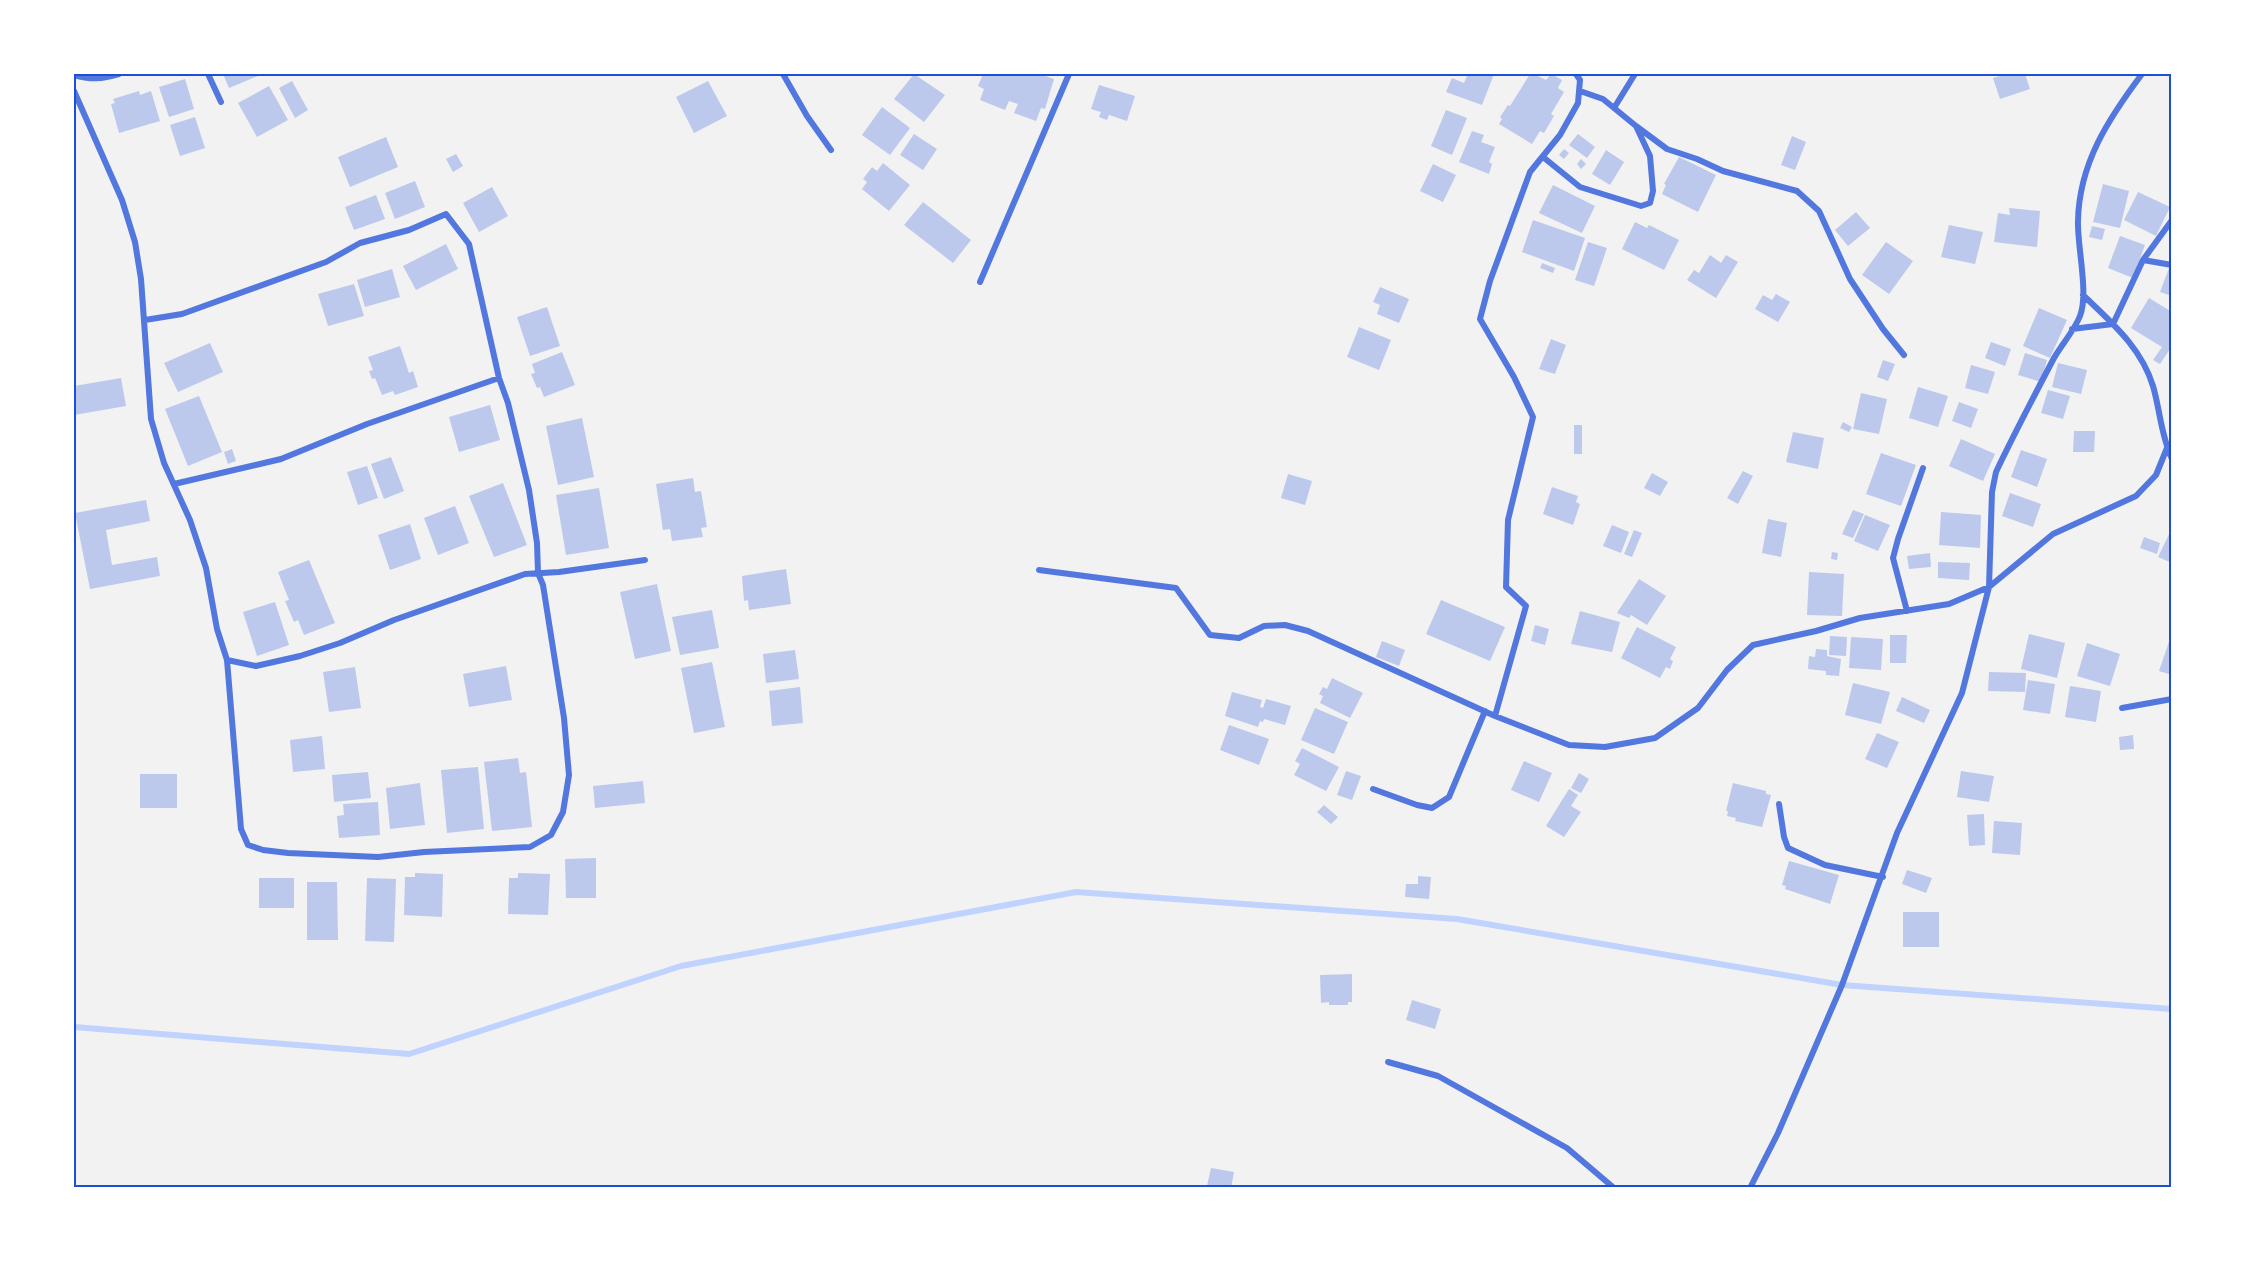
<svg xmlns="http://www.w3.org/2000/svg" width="2245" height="1261" font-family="'Playfair Display',serif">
  <rect width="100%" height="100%" fill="#f2f2f2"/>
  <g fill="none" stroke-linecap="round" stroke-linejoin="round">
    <path stroke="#bfd3fe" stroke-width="6" d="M74,1027l335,27 272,-88 395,-74 381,27 385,66 330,24"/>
  </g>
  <path fill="#bdc9ec" d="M223,74h34l1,2 -29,12z
    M914,74l31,21 -21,27 -30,-23z
    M983,74h57l14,5 -9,30 -4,-1 -5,13 -22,-8 4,-9 -9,-3 -4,9 -25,-10 4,-11 -6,-3z
    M1458,74h36l-12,31 -36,-13 6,-14 12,5 3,-7z
    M1530,74h4l12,6 5,-6 11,6 -4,8 6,4 -13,22 3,2 -10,17 -4,-2 -8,13 -33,-20 3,-5 -2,-2 8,-12 2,1z
    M2007,74h18l5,15 -30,10 -7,-21z
    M185,79l9,30 -25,8 -10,-30z
    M292,81l16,29 -13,8 -16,-30z
    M708,81l19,35 -33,17 -18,-36z
    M1099,85l36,11 -8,25 -18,-6 -2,5 -8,-3 2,-5 -10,-3z
    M269,86l19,34 -31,17 -19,-34z
    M139,91l1,4 11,-4 9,30 -41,12 -8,-29 4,-1 -2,-4z
    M882,107l28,21 -20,27 -28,-20z
    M1446,110l21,8 -15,37 -21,-9z
    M195,117l10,31 -25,8 -10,-31z
    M1472,131l12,4 -3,7 14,5 -6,15 3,2 -3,10 -30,-12z
    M914,134l23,15 -14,21 -23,-15z
    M1578,134l17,13 -8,11 -18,-13z
    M1792,136l14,6 -11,28 -14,-5z
    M386,137l12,30 -48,20 -12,-30z
    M1564,149l5,4 -5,6 -5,-4z
    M1606,150l18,12 -14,23 -18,-11z
    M456,154l7,12 -10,6 -7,-13z
    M1679,157l37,18 -18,37 -36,-18 4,-9 -2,-1z
    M1581,159l5,5 -5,5 -4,-5z
    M883,163l27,22 -21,26 -27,-22 5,-7 -4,-3 9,-12 5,4z
    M1433,164l23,11 -13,27 -23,-11z
    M415,181l10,26 -30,12 -10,-26z
    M2103,184l26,7 -9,37 -27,-6z
    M1553,185l42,21 -13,27 -43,-20z
    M492,187l16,29 -29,16 -16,-29z
    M2138,192l32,15 -14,29 -32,-16z
    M376,195l9,24 -31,11 -9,-23z
    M923,202l48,38 -18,23 -49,-38z
    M2009,208l31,3 -3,36 -43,-5 4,-29 12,2z
    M1856,212l14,16 -22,18 -13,-16z
    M1533,220l52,18 -11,33 -52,-19z
    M1635,222l12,6 2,-3 30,15 -15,30 -42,-21z
    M1949,225l34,7 -8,32 -34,-7z
    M2092,226l13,3 -3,11 -13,-3z
    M2120,236l25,9 -12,33 -25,-10z
    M1588,242l19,6 -13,38 -19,-6z
    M1886,242l27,19 -24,33 -27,-19z
    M446,244l12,25 -42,21 -13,-24z
    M1710,255l11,8 5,-8 12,7 -22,36 -29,-18 7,-10 5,3z
    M1542,263l13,5 -2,5 -13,-5z
    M2169,268l3,1v27l-12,-4z
    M392,269l8,28 -35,10 -8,-27z
    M354,284l10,32 -36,10 -10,-32z
    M1380,287l29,12 -10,24 -22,-9 3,-9 -7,-3z
    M1776,294l14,8 -12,20 -23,-13 8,-14 9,5z
    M2149,298l23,14v34l-12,18 -7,-4 9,-13 -31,-19z
    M547,307l13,39 -30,10 -13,-39z
    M2039,308l28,12 -17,38 -27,-12z
    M1359,327l32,13 -12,30 -32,-13z
    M1551,339l15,6 -11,29 -16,-5z
    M1991,342l20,7 -6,17 -20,-8z
    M210,343l13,29 -45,20 -14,-29z
    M400,346l9,27 4,-2 5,16 -23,8 -2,-4 -11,4 -7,-17 -3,1 -3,-8 4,-1 -5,-13z
    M562,352l13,33 -31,12 -4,-10 -3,1 -6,-14 4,-1 -3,-9z
    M2025,353l22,7 -6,22 -23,-7z
    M1883,360l12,4 -7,17 -11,-4z
    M2058,363l29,7 -6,24 -29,-7z
    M1971,365l24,7 -7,22 -23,-6z
    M121,378l5,28 -52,9v-29z
    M1918,387l30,9 -10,31 -29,-9z
    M2048,390l22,6 -7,23 -22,-6z
    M1861,393l26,6 -8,35 -26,-5z
    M199,396l23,56 -34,14 -23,-57z
    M1959,402l19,7 -7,19 -19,-7z
    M490,405l10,35 -41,12 -10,-35z
    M582,418l12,59 -36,8 -12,-59z
    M1843,422l9,5 -3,5 -9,-4z
    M1574,425h8v29h-8z
    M2074,431h21l-1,21h-21z
    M1793,432l31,6 -6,31 -32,-7z
    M1961,439l34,15 -12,27 -34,-15z
    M232,449l4,12 -8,3 -4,-12z
    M2021,450l26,9 -10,28 -26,-10z
    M1881,453l35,12 -15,41 -35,-12z
    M391,457l13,34 -20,8 -13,-35z
    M367,466l11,32 -20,7 -11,-33z
    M1743,471l10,5 -15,28 -11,-6z
    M1652,473l16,9 -8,14 -16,-8z
    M1288,474l24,7 -7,24 -24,-7z
    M693,478l2,14 6,-1 6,36 -6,1 2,9 -31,4 -2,-12 -7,1 -7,-46z
    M503,483l24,62 -33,12 -25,-61z
    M1552,487l26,9 -2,6 4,2 -7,21 -30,-11z
    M599,488l10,60 -43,7 -10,-60z
    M2010,493l31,11 -8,23 -31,-11z
    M146,500l4,21 -44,9 6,35 45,-8 3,19 -70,13 -15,-76z
    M455,506l14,37 -31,12 -14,-37z
    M1853,510l11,4 -11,24 -11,-4z
    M1941,512l40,3 -1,33 -41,-3z
    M1865,515l25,10 -12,26 -24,-10z
    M1768,519l19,4 -6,34 -19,-4z
    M410,524l11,35 -31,11 -12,-35z
    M1612,525l17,7 -8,21 -18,-7z
    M2172,528v35l-14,-6z
    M1634,530l8,3 -10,24 -8,-3z
    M2144,537l16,6 -3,11 -17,-6z
    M1832,552l6,1 -1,7 -6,-1z
    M1930,553l1,14 -22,2 -2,-13z
    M309,560l26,63 -31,12 -6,-15 -4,2 -9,-21 4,-1 -11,-28z
    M1938,562l32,1 -1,17 -31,-2z
    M786,569l5,35 -42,6 -1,-10 -4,1 -2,-25z
    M1809,572l35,2 -2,42 -35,-1z
    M1639,579l27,17 -19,29 -16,-10 -2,3 -12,-5z
    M657,584l14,67 -36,8 -15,-67z
    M1441,600l64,27 -15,34 -64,-27z
    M275,602l14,43 -32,11 -14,-44z
    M712,610l7,38 -39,7 -8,-38z
    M1580,611l40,11 -8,30 -41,-8z
    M1535,625l14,4 -4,16 -14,-4z
    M1637,627l39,20 -6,12 3,2 -3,8 -4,-2 -6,11 -39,-20z
    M2172,633v42l-13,-4z
    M2029,634l36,9 -8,35 -36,-9z
    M1890,635h17l-1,28h-16z
    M1830,636l17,1 -1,19 -17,-1z
    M1851,637l32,2 -2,31 -32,-2z
    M1382,641l23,9 -6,16 -23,-9z
    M2087,643l33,11 -10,32 -33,-10z
    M1816,649l11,1v6l14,3 -2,17 -13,-1v-4l-18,-2 1,-13 6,1z
    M795,650l4,29 -33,4 -3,-29z
    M712,662l13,65 -31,6 -13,-65z
    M506,666l6,34 -43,7 -6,-33z
    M355,667l6,41 -32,4 -6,-40z
    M1989,672l37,1 -1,19 -37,-1z
    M1332,678l31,15 -13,25 -30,-15 3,-7 -4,-2 4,-7 4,2z
    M2028,680l27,4 -5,30 -27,-4z
    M1853,683l37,9 -9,32 -36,-9z
    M2070,686l31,5 -5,31 -31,-5z
    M800,687l3,36 -31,3 -3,-35z
    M1232,692l30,8 -2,7 3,1 3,-9 25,7 -6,19 -21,-6 -1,3 -3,-1 -2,6 -33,-11z
    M1902,697l28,13 -6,13 -28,-12z
    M1315,708l33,14 -14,32 -33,-14z
    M1229,725l40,14 -10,26 -39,-15z
    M1877,733l22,9 -12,26 -22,-9z
    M2133,735l1,14 -14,1 -1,-13z
    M322,736l3,33 -32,3 -3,-32z
    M1302,748l37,19 -13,24 -32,-16 6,-11 -5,-3z
    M518,758l2,15 6,-1 6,55 -40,4 -8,-69z
    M1524,761l28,12 -13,29 -28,-12z
    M478,767l6,62 -37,4 -6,-63z
    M1346,771l15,5 -9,24 -15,-5z
    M1961,771l33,5 -5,26 -32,-5z
    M368,772l3,26 -37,4 -2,-27z
    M1579,773l10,6 -8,14 -10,-5z
    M140,774h37v34h-37z
    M643,781l2,22 -50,5 -2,-22z
    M420,783l5,42 -35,4 -4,-41z
    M1733,783l33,8v3l5,1 -9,32 -27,-6 1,-3 -9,-2 1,-5h-2z
    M1569,789l9,6 -7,11 10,6 -17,25 -18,-11z
    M378,802l2,33 -41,3 -2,-22 7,-1 -1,-11z
    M1324,805l14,12 -7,7 -14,-12z
    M1984,814l1,31 -16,1 -2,-31z
    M1994,821l28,2 -2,32 -28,-2z
    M596,858v40h-30l-1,-39z
    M1789,861l50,14 -9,29 -45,-15 1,-3 -4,-1z
    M1907,870l25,8 -6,15 -24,-9z
    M415,873l28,1 -1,43 -38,-2 1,-38h10z
    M518,873l32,1 -2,41 -40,-1 1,-36h9z
    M1418,876l13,1 -2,22 -24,-2 1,-13h12z
    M259,878h35v30h-35z
    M367,878l29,1 -2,63 -29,-1z
    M307,882h30l1,58h-31z
    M1903,912h36v35h-36z
    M1352,974v28h-4v3h-19v-3l-8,1 -1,-28z
    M1412,1000l29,9 -6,20 -29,-9z
    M1211,1168l23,4 -3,16 -24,-2z"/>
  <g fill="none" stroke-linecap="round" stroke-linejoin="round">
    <path stroke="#5277de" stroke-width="6" d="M208,74l13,28
      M783,74l24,42 24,34
      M74,75c17,5 28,4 45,-1
      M74,91l48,109 13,42 6,37 10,140 13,44 26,57 16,48 11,61 10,31 14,169 7,16 15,5 25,3 90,4 46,-5 106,-5 21,-12 12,-23 6,-37 -5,-57 -21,-133 -5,-12 -1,-30 -8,-53 -21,-87 -9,-25 -30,-134 -23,-30 -37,16 -49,13 -34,19 -144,52 -37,6
      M1614,108l21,-34
      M1636,126l31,23 30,10 26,12 74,20 22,20 31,68 33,50 21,26
      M1543,157l37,30 61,19 9,-3 3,-12 -3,-35 -14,-30 -33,-27 -23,-8
      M2143,260l29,5
      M980,282l89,-208
      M2083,295c28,27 58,52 70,91 7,24 8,50 19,73
      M2072,329l41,-5 30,-64 29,-40
      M174,484l107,-25 86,-35 132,-46
      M1039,570l137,18 34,47 29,3 25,-12 21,-1 23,6 187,85 74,29 36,2 50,-9 43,-30 29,-38 26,-25 63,-14 44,-13 89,-14 40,-17 64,-53 83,-38 20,-21 11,-27
      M1907,611l-14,-53 5,-19 25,-71
      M227,660l29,6 44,-10 40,-13 54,-23 131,-46 34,-2 86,-12
      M2122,708l50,-9
      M1495,716l31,-110 -20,-19 2,-67 25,-103 -19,-40 -34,-58 10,-38 40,-109 30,-37 18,-32 2,-23 -4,-6
      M1373,789l44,16 15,3 17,-11 36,-86
      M1779,804l5,33 4,11 37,17 58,12
      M1388,1062l50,14 129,72 47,40
      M1750,1188l28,-55 64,-148 55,-152 65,-140 27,-106 3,-95 4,-20c18,-38 38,-76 58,-114 8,-14 20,-27 26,-42 9,-23 -3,-70 -2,-95 1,-58 31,-103 64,-147"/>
  </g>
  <rect width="2245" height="1261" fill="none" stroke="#ffffff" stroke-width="150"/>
  <rect x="75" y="75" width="2095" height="1111" fill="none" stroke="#1d4ed8" stroke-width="2"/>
</svg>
